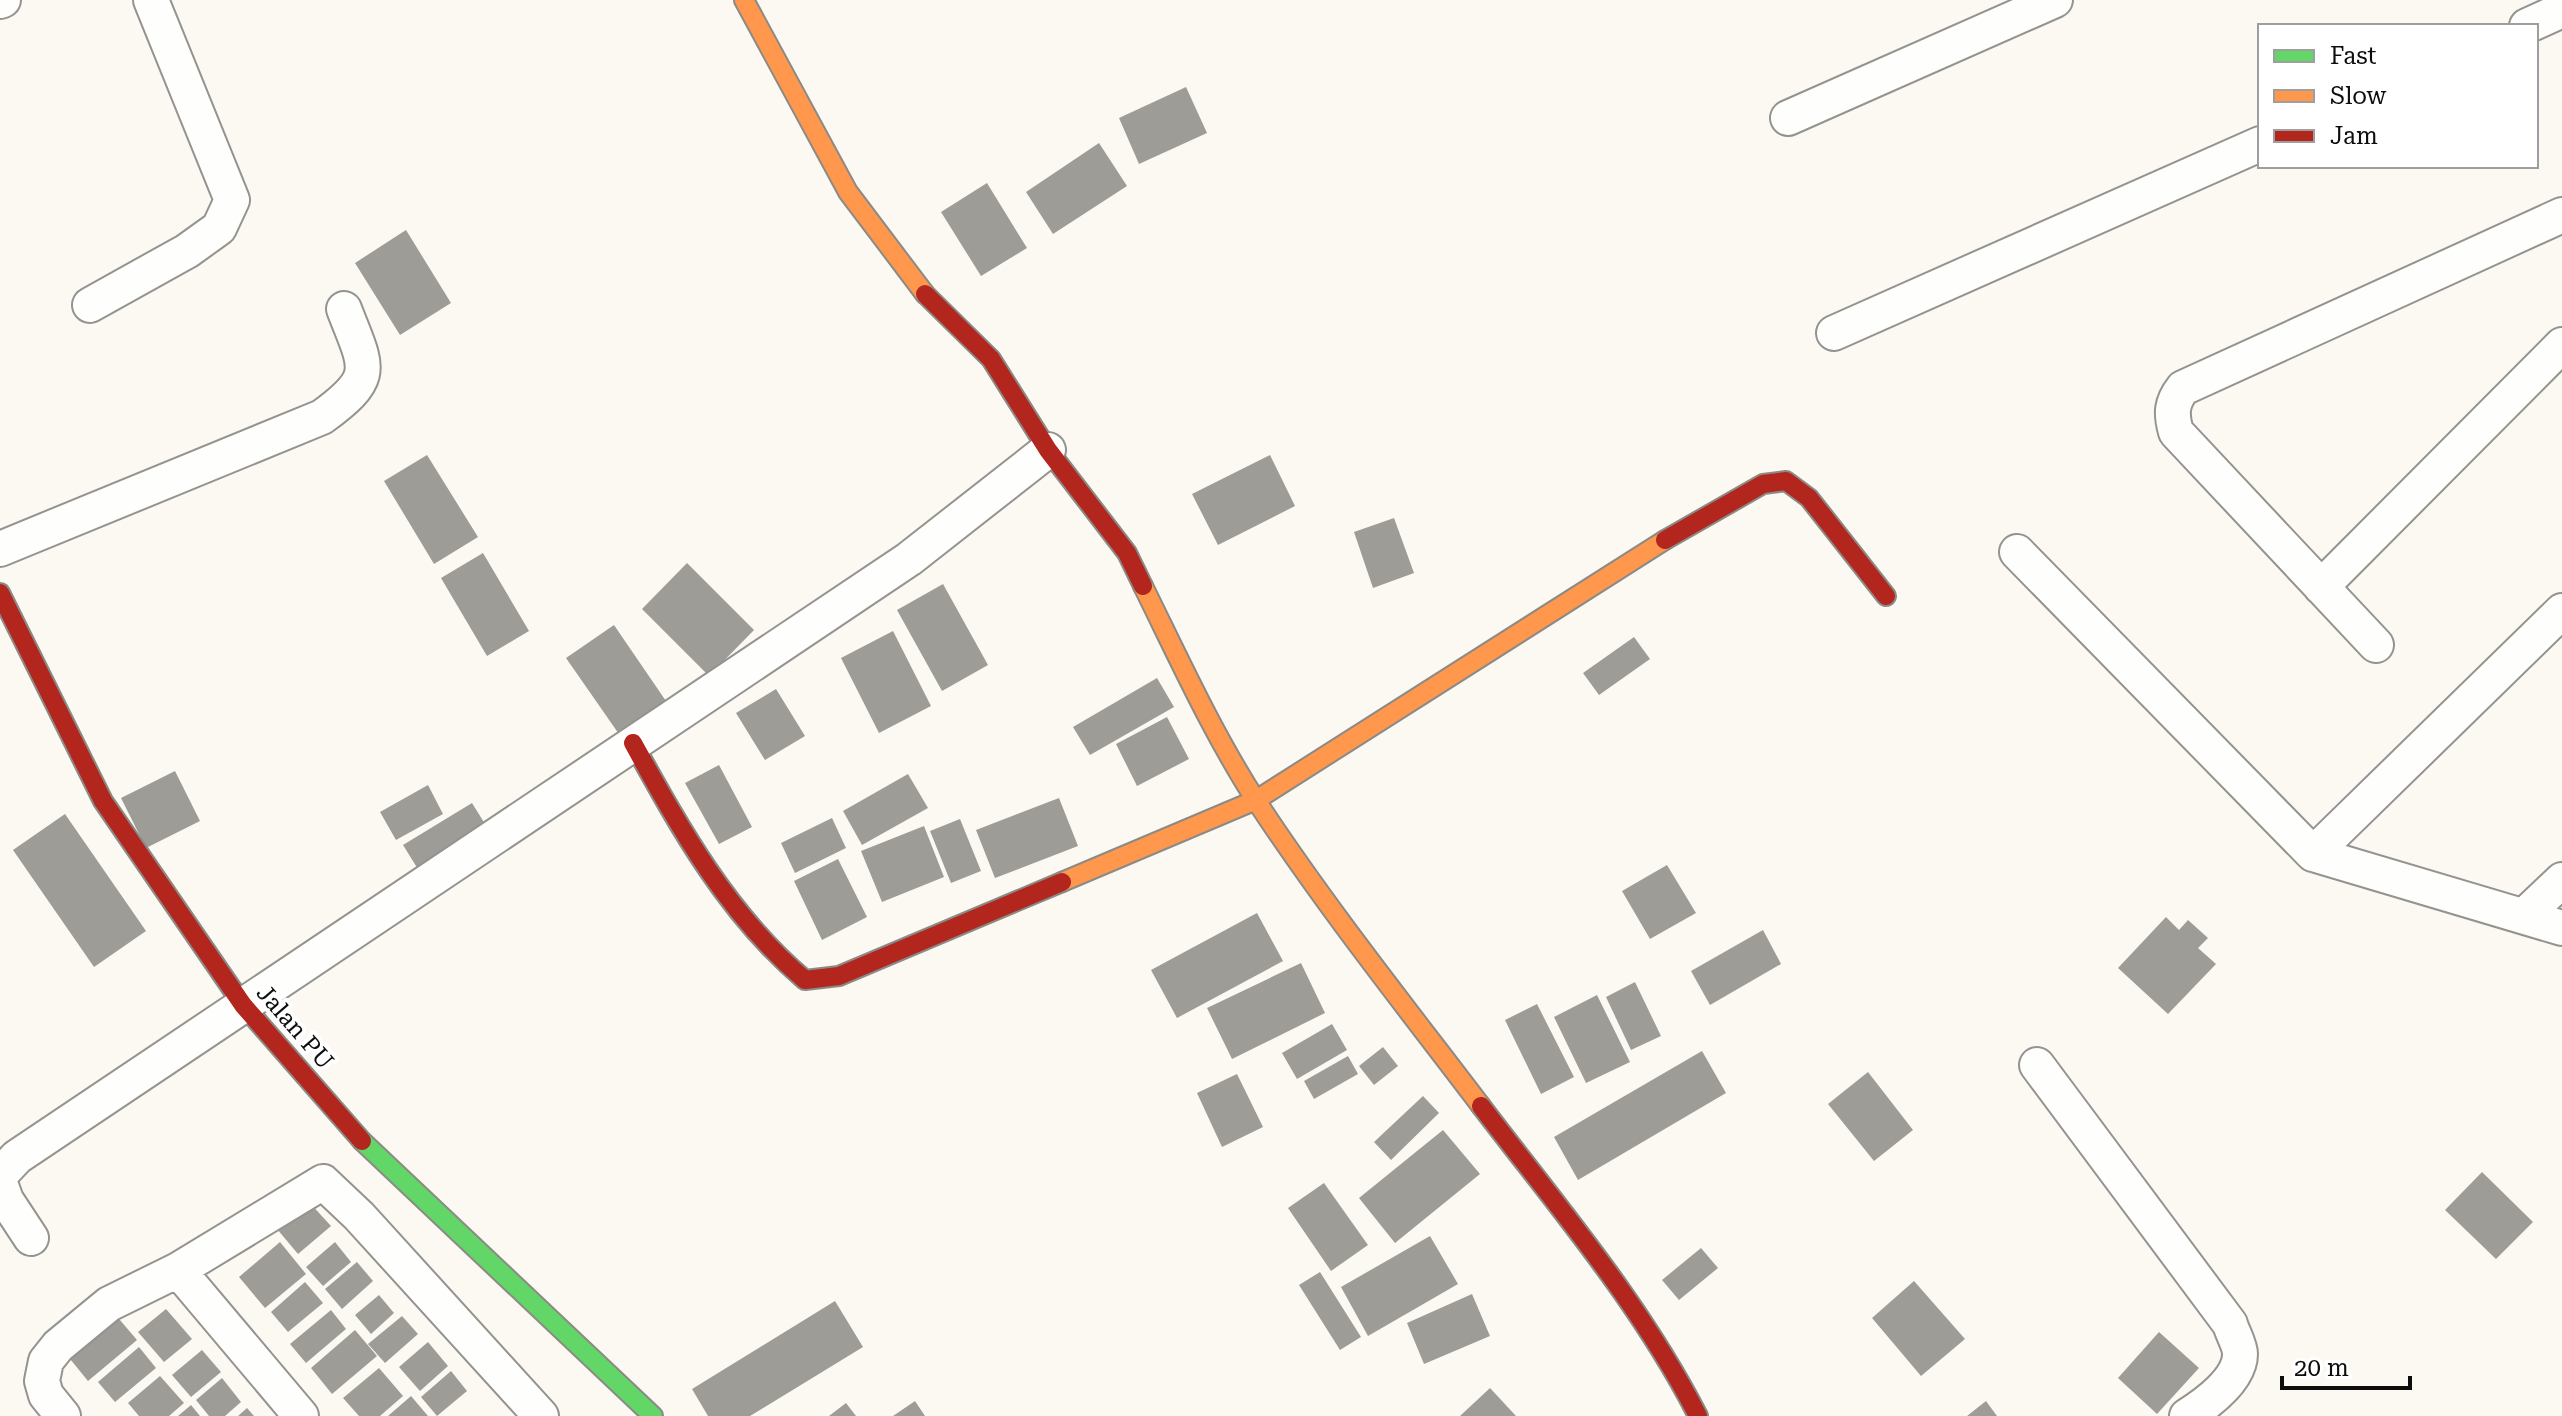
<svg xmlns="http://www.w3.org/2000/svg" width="2562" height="1416" font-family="'Roboto Serif',serif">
  <rect width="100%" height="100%" fill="#fbf9f1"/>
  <path fill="#9e9c97" d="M1186,87l21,46 -68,31 -20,-46z
    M1099,143l28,43 -74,48 -27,-42z
    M987,183l40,65 -46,28 -40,-64z
    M406,230l45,73 -51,32 -45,-72z
    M427,455l51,82 -44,27 -50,-83z
    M1270,455l25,51 -77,39 -26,-51z
    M1394,518l20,55 -41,15 -19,-56z
    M483,553l46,78 -42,25 -46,-78z
    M687,563l67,67 -45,46 -67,-67z
    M943,584l45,81 -46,26 -45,-81z
    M614,625l54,79 -47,33 -55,-79z
    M893,631l38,75 -52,27 -38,-75z
    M1634,637l16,22 -51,36 -16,-22z
    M1157,678l17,29 -84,48 -17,-28z
    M776,689l29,47 -40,24 -29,-47z
    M1167,717l22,42 -52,27 -21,-42z
    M719,765l33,62 -33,17 -34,-61z
    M175,771l25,50 -54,27 -25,-50z
    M908,774l20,34 -66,37 -19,-34z
    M428,785l15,29 -47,26 -16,-28z
    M1059,798l19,48 -83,32 -19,-48z
    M472,803l18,29 -69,42 -18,-29z
    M65,814l81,117 -52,36 -81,-117z
    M832,818l14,30 -51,25 -14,-30z
    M960,819l21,52 -30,12 -21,-52z
    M924,826l20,51 -62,25 -21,-51z
    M838,859l29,58 -45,23 -28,-59z
    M1667,865l29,48 -46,26 -28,-48z
    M1257,913l26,48 -106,57 -26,-48z
    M2166,917l13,13 9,-10 20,18 -10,10 18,16 -48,50 -50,-46z
    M1763,930l18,34 -71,41 -19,-34z
    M1301,963l24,50 -93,46 -25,-51z
    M1635,982l26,54 -30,14 -25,-53z
    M1597,995l33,67 -44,21 -32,-66z
    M1537,1004l37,73 -33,17 -36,-74z
    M1332,1024l15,26 -50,29 -15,-26z
    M1383,1047l15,19 -24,19 -15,-19z
    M1702,1051l24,42 -148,87 -24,-43z
    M1348,1056l10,18 -44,25 -10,-18z
    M1868,1072l45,58 -39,31 -46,-57z
    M1237,1074l26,53 -41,20 -25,-54z
    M1423,1096l16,17 -48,47 -17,-18z
    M1443,1130l37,44 -85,69 -36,-45z
    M2482,1172l51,50 -37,37 -51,-49z
    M1324,1183l44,62 -37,26 -43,-63z
    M309,1202l22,24 -33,28 -21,-25z
    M1430,1236l28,48 -90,52 -27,-49z
    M280,1242l26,32 -41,34 -26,-31z
    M335,1242l16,20 -28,24 -17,-19z
    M1701,1248l17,20 -39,32 -17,-20z
    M357,1262l16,19 -31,28 -17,-20z
    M1320,1272l41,65 -21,13 -41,-65z
    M1914,1281l51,58 -44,37 -49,-58z
    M305,1282l18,21 -35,29 -17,-20z
    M1472,1294l18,42 -66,28 -17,-41z
    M379,1295l15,18 -23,21 -16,-19z
    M835,1301l28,46 -113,69h-42l-16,-27z
    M166,1309l26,30 -28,23 -26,-30z
    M331,1310l15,19 -40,34 -16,-19z
    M114,1313l23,27 -49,41 -22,-27z
    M402,1316l16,18 -33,29 -17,-19z
    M355,1330l22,26 -45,38 -21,-26z
    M2159,1332l40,36 -42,46 -39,-36z
    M428,1342l20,24 -28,25 -21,-24z
    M139,1347l17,21 -41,34 -17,-20z
    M202,1350l19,22 -30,25 -19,-22z
    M379,1368l24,28 -23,20h-21l-16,-18z
    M451,1371l16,20 -30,25 -16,-19z
    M160,1376l24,27 -15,13h-30l-11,-13z
    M222,1378l19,24 -16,14h-16l-13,-16z
    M1490,1388l26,28h-56z
    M411,1396l17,20h-40z
    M915,1401l10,15h-32z
    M1986,1401l11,15h-30z
    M846,1403l10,13h-27z
    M191,1405l9,11h-22z
    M247,1408l7,8h-16z"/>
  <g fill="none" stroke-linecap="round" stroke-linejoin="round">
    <defs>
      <path id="street" d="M0,1l3,-1
        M2527,26l35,-16
        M1788,118l267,-118
        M90,305l97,-54 32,-23 13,-28 -81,-200
        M1834,333l426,-189
        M0,549l322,-132c56,-41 45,-48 22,-108
        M2017,552l296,302 249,74
        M2321,587l241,-242
        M2376,645l-200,-213c-5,-18 -5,-29 7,-44l379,-173
        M2313,854l249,-243
        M2524,916l38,-36
        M2037,1065l193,259c2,8 10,21 10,30 0,26 -34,50 -53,62
        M0,1175l17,-18 892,-598 139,-109
        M0,1183l6,17 25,38
        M178,1270l123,146
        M63,1416l-17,-21 -4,-14 4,-20 12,-15 51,-42 69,-34 145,-88 36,34 182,200"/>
      <path id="fast" d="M362,1141l291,275"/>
      <path id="slow" d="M744,0l104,192 77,102
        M1143,586c36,73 70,148 114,216 69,105 148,204 224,304
        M1062,882l194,-82 409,-260"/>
      <path id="jam" d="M925,294l66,65 57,91 79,103 16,33
        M1665,540l98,-56 23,-3 23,17 77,98
        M0,593l103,208 140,204 119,136
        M633,743c48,87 95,172 172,237l34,-4 223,-94
        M1481,1106c76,100 160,198 217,310"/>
    </defs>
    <use href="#street" stroke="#949390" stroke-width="38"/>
    <use href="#fast" stroke="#8b8a86" stroke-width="22"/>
    <use href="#slow" stroke="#8b8a86" stroke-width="22"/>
    <use href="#jam" stroke="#8b8a86" stroke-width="22"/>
    <use href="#street" stroke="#fefefd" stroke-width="34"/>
    <use href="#fast" stroke="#63d668" stroke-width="18"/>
    <use href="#slow" stroke="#ff974d" stroke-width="18"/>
    <use href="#jam" stroke="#b3261e" stroke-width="18"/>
  </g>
  <g text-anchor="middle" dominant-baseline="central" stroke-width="8" stroke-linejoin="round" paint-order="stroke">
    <g font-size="24" fill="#0d0d0d" stroke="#fff">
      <text transform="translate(295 1027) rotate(49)">Jalan PU</text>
    </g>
  </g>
  <rect x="2258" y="24" width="280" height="144" fill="#ffffff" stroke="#9e9e9e" stroke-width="2"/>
  <rect x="2274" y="50" width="40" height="12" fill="#63d668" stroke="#9e9e9e" stroke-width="2"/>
  <text x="2330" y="64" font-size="24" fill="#0d0d0d">Fast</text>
  <rect x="2274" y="90" width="40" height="12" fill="#ff974d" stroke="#9e9e9e" stroke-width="2"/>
  <text x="2330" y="104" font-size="24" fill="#0d0d0d">Slow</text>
  <rect x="2274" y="130" width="40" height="12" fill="#b3261e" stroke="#9e9e9e" stroke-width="2"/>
  <text x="2330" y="144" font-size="24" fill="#0d0d0d">Jam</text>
  <path d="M2282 1376v12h128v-12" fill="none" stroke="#0d0d0d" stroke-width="4"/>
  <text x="2294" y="1376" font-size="24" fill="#0d0d0d" stroke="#ffffff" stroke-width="6" paint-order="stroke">20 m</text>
</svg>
